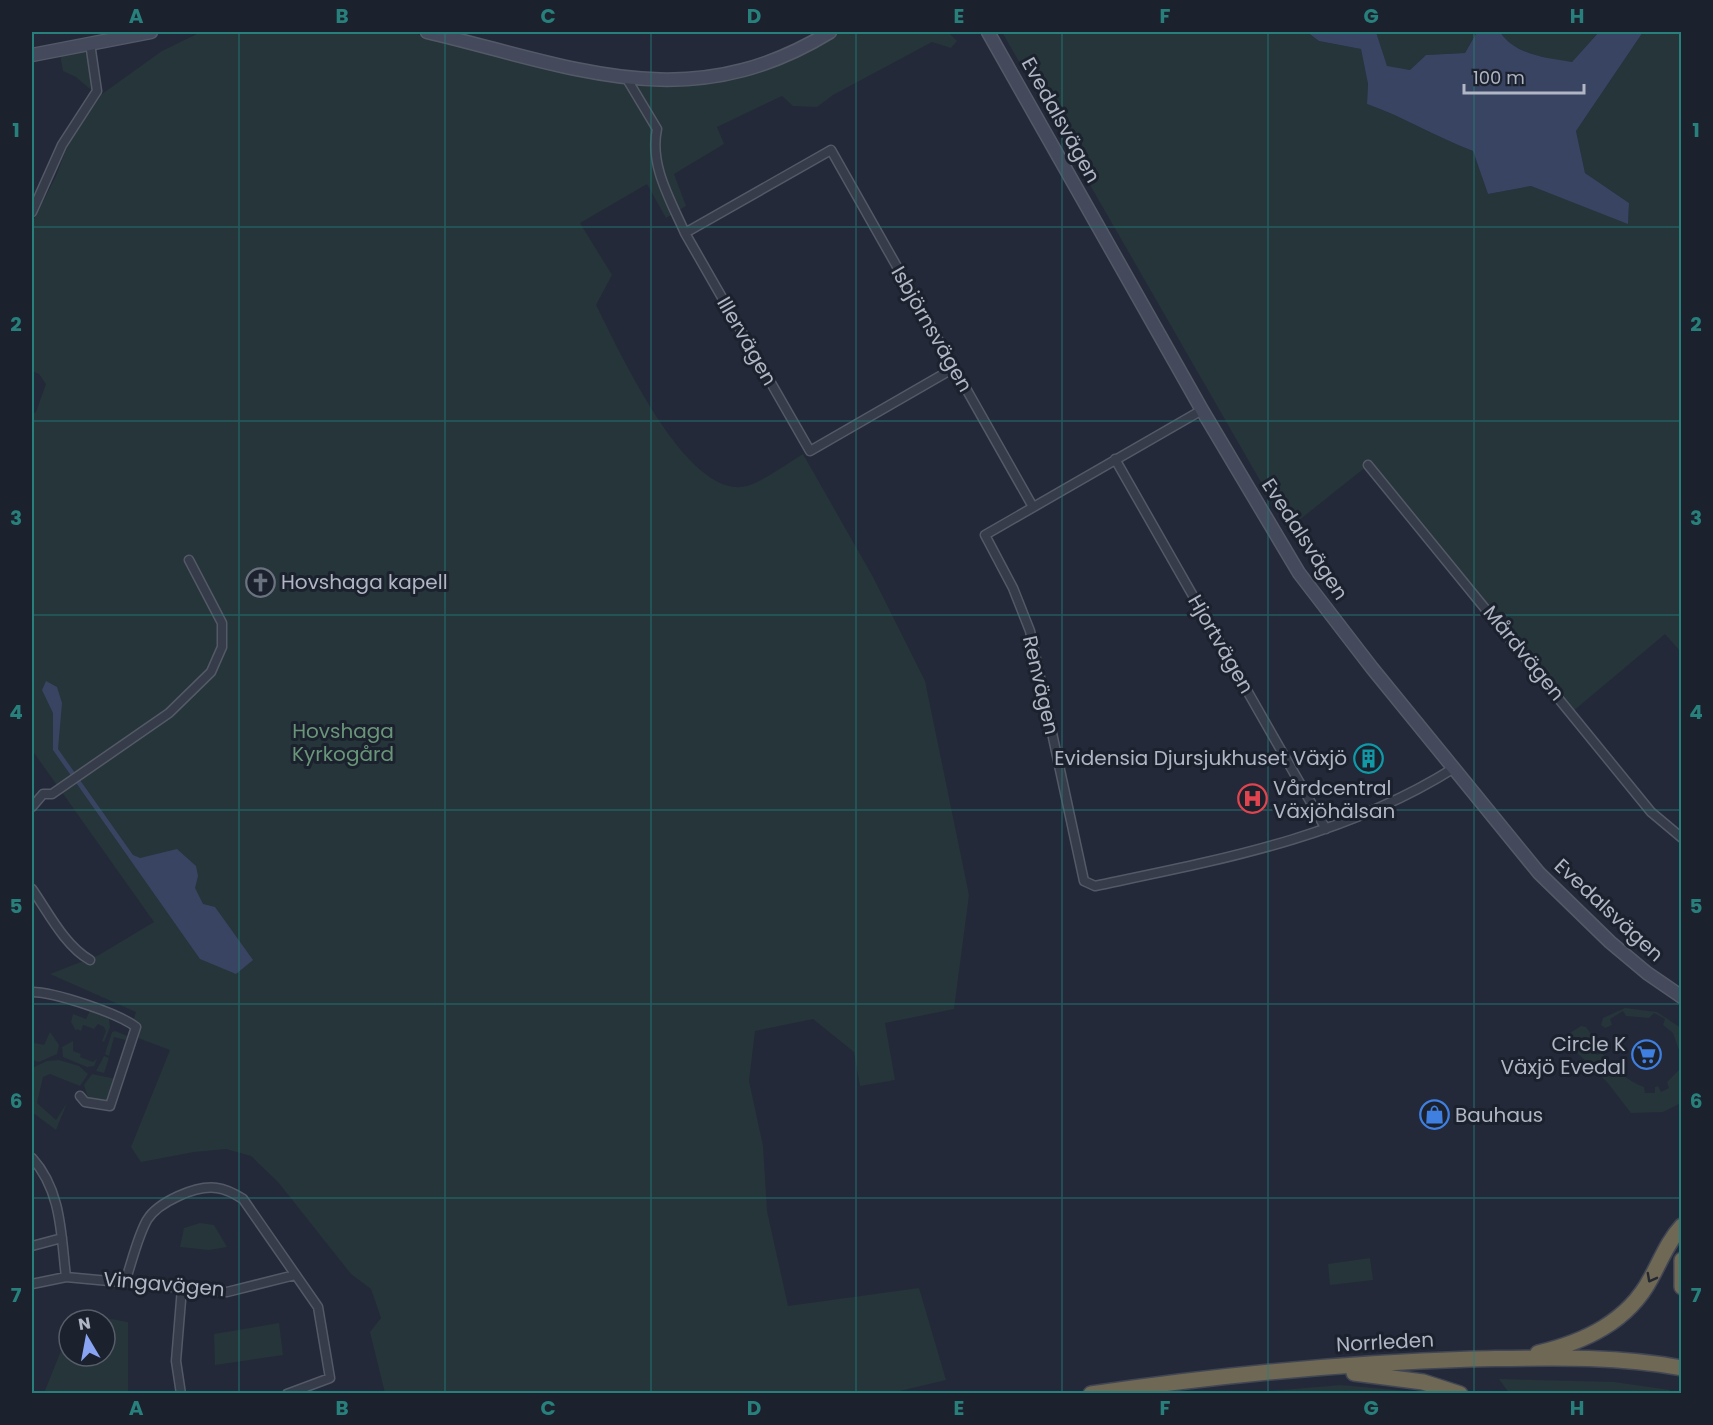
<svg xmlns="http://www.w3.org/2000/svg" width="1713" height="1425" font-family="Poppins,sans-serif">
  <rect width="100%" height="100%" fill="#232939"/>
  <path fill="#25353a" d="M201,32h208l200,49 65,5 28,-2 53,-12 28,-9 57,-31h108l9,9 -6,7 -19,-6 -99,53 -16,12 -24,-1 -11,-10 -65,31 7,17 -50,30 12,32 -20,12 -19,-34 -67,39 32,52 -16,30c22,43 91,197 151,181 17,-5 41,-23 56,-32l70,123 52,104 44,214 -15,114 -69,14 10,57 -35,6 -6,-34 -41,-33 -58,12 -6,50 14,65 4,65 21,95 131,-18 27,92 -59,14 -502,-1 -15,-61 11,-14 -10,-29 -20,-15 -73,-92 -27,-26 -25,-7 -32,3 -53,10 -10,-15 39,-97 -32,-12 2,-12 -7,-4 3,-10 -86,-38 49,-19 55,-33 -122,-172v-336l4,-2 10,-28 -7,-10 -7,-3v-148l24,-47 12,-32 34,-50 60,-43z
    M1002,32h305l12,9 42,8 7,35 -1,20c37,13 69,33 106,47l15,43 43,-8 97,37 1,-20 -44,-30 -9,-42 67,-99h38v620l-16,-18 -93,78 -205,-246 -79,63z
    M1376,32h101l-12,21 -39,2 -16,15 -23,-3z
    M1500,32h99l-27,30c-24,-4 -57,-7 -72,-30z
    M83,50l6,8 2,32 -15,-13 -13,-6 -3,-17z
    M1625,1008l32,4 24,16v28l-8,-23 -10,-8 2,-6 -11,-6 -5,5 -23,-2 -3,-5 -13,8 2,6 -7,3 -4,-3 2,-7z
    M90,1011l19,8 1,8 -6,15 -2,-1 4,-10 -2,-4 -6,-3 -4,5 -11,-4 -2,6 -4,-2 -1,2 -5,-9 2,-8 13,5z
    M1581,1026l5,1 8,11 -5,4 8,13 5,-2c11,15 25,28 42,34l1,6h10v-6l3,-1 3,6 8,-4 -2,-6 14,-14v35l-18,9 -32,1 -24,-31 -45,-44z
    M115,1031l15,6 -1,4 -15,-4 -5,19 -4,-2 7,-22z
    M50,1032l9,13 -2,9 -18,8 -7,-2v-15l3,-2 9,2z
    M73,1041v10l8,3 -1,3 13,5 4,-3 -3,7 -7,1 -24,-10 -1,-10z
    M104,1056l5,2 -5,15 -8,-2z
    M59,1060l20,6 9,8 -8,12 -30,-12 -7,3 -6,26 19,17 11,-17 -11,27 -24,-18v-44l15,-7z
    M92,1074l24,5 -7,23 -21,-4 -4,-13z
    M200,1223l14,2 13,22 -18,3 -29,-3 4,-19z
    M1370,1258l3,22 -43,5 -2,-21z
    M76,1313l52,9v71h-84l25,-62v25h36v-36h-32z
    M279,1323l4,32 -68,10 -1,-31z
    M1499,1379l115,3 56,8 -2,4 -159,-1z
    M1341,1385l86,8h-179l10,-1z"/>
  <path fill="#394462" d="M1307,32h69l11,34 23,4 16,-15 39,-2 12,-21h23c15,23 47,26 72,30l27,-30h44l-67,99 9,42 44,30 -1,21 -97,-38 -43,8 -15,-43c-37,-14 -69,-34 -106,-47l1,-20 -7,-35 -42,-8z
    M46,681l11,6 5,16 -4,46 75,106 7,3 37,-9 19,17 2,10 -3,12 8,16 12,3 38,53 -17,14 -36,-15 -147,-209v-37l-11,-23z"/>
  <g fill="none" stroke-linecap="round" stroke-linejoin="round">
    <defs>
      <path id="street" d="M627,79l30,50c-8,36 14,72 28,104
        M32,212l30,-67 35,-54 -7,-48
        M954,368l-144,83 -125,-218 146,-83 202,357
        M1202,410l-217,125 28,53 17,43 54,250 11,5c124,-26 250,-49 359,-118
        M1115,459l211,370
        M1368,465l283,347 31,26
        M32,807l11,-13h9l117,-81 42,-41 11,-25v-24l-33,-63
        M32,889c16,23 33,57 58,71
        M32,992c22,0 86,21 104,35l-26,79 -25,-4 -5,-6
        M32,1158c30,33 29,78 34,119
        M32,1246l30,-8
        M125,1282c7,-20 12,-44 22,-62 11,-18 49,-35 70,-32 9,1 18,6 26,11l75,108 12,71 -43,16
        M32,1284l34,-7 161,15 68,-17
        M181,1394l-5,-33 6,-73"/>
      <path id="secondary" d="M427,32c148,35 261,87 403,0
        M988,32l214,378 97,163 73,95 167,205 71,69 37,31 35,24
        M32,55l119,-23"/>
      <path id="highway" d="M1682,1260v27
        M1538,1353c46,-11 90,-31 113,-75 10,-18 17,-37 31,-52
        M1354,1373l69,9 37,12
        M1091,1394c127,-19 254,-31 381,-35 70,-1 141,-4 210,9"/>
    </defs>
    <use href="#street" stroke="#545967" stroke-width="11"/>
    <use href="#secondary" stroke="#545967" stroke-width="15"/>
    <use href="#highway" stroke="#414654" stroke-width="18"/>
    <use href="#street" stroke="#363c49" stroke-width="8"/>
    <use href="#secondary" stroke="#444a5c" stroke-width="12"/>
    <use href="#highway" stroke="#6f6854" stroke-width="15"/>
  </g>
  <defs><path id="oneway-chevron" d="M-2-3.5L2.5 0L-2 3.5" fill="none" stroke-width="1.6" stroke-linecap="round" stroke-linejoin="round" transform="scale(1.5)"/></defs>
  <use stroke="#242832" href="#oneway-chevron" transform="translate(1651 1278) rotate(118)"/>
  <path fill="none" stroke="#27807b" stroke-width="1.5" stroke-opacity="0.55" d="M239,32v1362M445,32v1362M651,32v1362M856,32v1362M1062,32v1362M1268,32v1362M1474,32v1362M32,227h1650M32,421h1650M32,615h1650M32,810h1650M32,1004h1650M32,1198h1650"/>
  <defs>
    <symbol id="church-ring" viewBox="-11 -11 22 22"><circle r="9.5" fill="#1c212e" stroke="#6b7280" stroke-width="1.5"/><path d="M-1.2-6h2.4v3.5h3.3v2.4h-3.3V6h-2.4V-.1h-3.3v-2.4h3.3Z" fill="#6b7280"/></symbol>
    <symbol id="building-ring" viewBox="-11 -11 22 22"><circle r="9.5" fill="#1c212e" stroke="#0f9aa8" stroke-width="1.5"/><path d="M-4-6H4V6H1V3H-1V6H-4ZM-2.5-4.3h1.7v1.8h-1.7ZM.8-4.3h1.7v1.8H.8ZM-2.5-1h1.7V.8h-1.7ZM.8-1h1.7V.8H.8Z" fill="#0f9aa8"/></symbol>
    <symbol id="hospital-ring" viewBox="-11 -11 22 22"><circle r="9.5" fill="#1c212e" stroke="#e0444e" stroke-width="1.5"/><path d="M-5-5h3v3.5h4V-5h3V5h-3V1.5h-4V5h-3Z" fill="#e0444e"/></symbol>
    <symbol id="supermarket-ring" viewBox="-11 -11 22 22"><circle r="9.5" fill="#1c212e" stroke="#3f7fe0" stroke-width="1.5"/><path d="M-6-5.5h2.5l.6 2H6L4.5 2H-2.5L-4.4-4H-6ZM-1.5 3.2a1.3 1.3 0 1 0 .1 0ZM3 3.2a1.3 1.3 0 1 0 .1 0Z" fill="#3f7fe0"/></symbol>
    <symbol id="shop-ring" viewBox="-11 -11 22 22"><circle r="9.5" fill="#1c212e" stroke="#3f7fe0" stroke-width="1.5"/><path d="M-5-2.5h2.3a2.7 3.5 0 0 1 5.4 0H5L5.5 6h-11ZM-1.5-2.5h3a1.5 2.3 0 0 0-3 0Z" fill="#3f7fe0"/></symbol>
  </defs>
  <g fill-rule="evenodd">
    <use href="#church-ring" x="244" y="566" width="33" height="33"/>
    <use href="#building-ring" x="1352" y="742" width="33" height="33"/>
    <use href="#hospital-ring" x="1236" y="782" width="33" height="33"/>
    <use href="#supermarket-ring" x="1630" y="1038" width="33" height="33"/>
    <use href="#shop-ring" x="1418" y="1098" width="33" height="33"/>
  </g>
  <g text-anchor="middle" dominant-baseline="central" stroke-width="6" stroke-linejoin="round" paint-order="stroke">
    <g font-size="20" fill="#b1b6c5" stroke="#1c212e">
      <text transform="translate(1061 120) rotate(61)">Evedalsvägen</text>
      <text transform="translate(932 329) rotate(60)">Isbjörnsvägen</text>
      <text transform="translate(747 341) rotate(60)">Illervägen</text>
      <text transform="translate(1305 539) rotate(57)">Evedalsvägen</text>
      <text transform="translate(1221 644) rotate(60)">Hjortvägen</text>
      <text transform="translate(1524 653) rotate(51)">Mårdvägen</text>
      <text transform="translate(1041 685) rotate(77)">Renvägen</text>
      <text transform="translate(1609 910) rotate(43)">Evedalsvägen</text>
      <text transform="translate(164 1284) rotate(5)">Vingavägen</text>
      <text transform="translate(1385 1342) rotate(-3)">Norrleden</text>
    </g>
    <g font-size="20" fill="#b1b6c5" stroke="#1c212e" text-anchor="start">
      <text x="281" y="582">Hovshaga kapell</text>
      <text x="1347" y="758" text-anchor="end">Evidensia Djursjukhuset Växjö</text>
      <text x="1273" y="788">Vårdcentral<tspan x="1273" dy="23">Växjöhälsan</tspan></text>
      <text x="1626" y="1044" text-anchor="end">Circle K<tspan x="1626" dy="23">Växjö Evedal</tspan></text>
      <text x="1455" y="1115">Bauhaus</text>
    </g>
    <g font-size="20" fill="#699579" stroke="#1c212e">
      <text x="343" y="731">Hovshaga<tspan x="343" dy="23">Kyrkogård</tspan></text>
    </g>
  </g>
  <rect width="1713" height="1425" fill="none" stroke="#1c212e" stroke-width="66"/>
  <g transform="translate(87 1338) rotate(350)"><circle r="28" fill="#1c212e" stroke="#585d6a" stroke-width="1.5"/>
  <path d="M0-4.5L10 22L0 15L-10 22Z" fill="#89a4f2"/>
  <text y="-9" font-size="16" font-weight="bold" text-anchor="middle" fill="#b1b6c5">N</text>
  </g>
  <path d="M1464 84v9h120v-9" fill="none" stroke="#b1b6c5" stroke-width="3"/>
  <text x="1473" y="84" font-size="18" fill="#b1b6c5" stroke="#1c212e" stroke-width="4.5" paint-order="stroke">100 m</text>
  <rect x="33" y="33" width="1647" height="1359" fill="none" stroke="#27807b" stroke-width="2"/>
  <g font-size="20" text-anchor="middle" font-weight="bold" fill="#27807b">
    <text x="136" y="23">A</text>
    <text x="342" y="23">B</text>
    <text x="548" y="23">C</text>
    <text x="754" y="23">D</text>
    <text x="959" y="23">E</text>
    <text x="1165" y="23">F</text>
    <text x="1371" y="23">G</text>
    <text x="1577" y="23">H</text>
    <text x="16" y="137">1</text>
    <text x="1696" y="137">1</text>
    <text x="16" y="331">2</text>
    <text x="1696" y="331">2</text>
    <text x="16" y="525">3</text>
    <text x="1696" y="525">3</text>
    <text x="16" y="719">4</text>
    <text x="1696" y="719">4</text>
    <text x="16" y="913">5</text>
    <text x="1696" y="913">5</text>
    <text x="16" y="1108">6</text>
    <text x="1696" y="1108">6</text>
    <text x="16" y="1302">7</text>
    <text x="1696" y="1302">7</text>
    <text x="136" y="1415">A</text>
    <text x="342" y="1415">B</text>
    <text x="548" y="1415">C</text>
    <text x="754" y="1415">D</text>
    <text x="959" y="1415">E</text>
    <text x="1165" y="1415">F</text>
    <text x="1371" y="1415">G</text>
    <text x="1577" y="1415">H</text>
  </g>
</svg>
